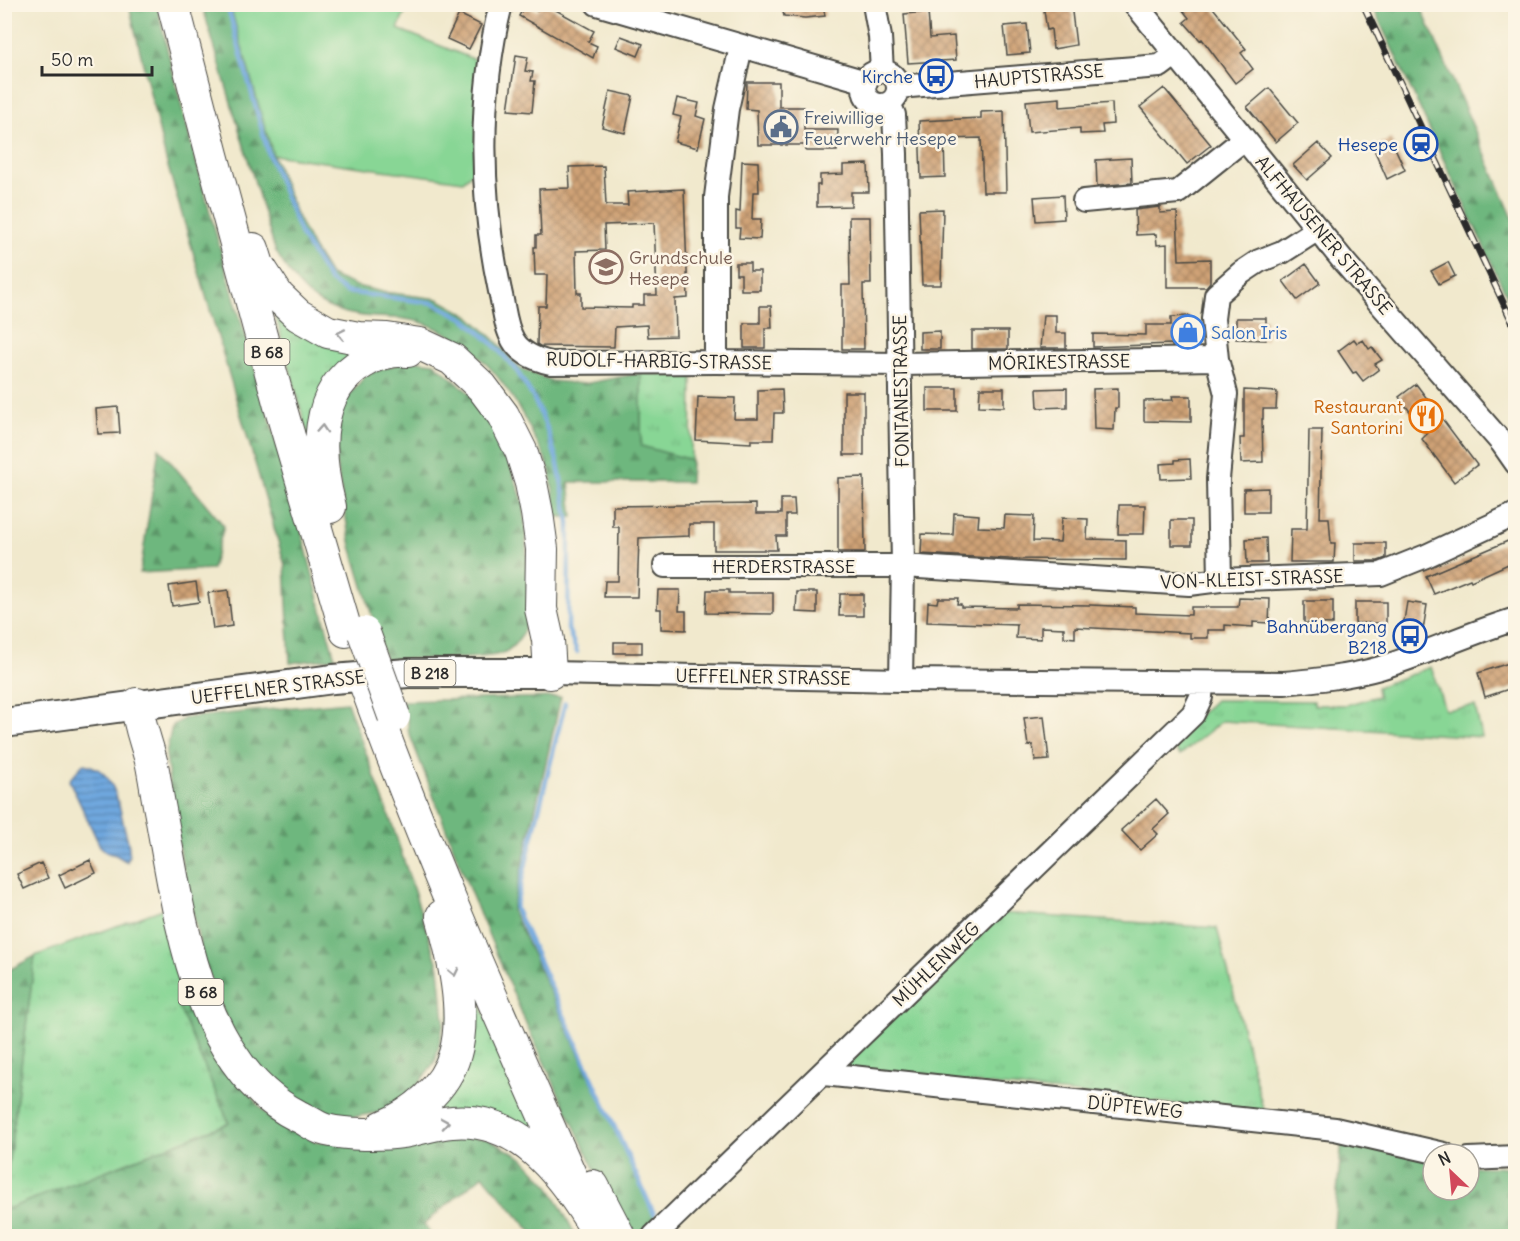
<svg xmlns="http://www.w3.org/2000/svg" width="1520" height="1241" font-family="Delius,sans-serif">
  <defs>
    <pattern id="grass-tufts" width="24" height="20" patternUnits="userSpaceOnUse" patternTransform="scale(1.5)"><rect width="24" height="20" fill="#88d695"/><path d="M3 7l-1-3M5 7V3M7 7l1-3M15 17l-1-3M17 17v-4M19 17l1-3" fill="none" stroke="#76b881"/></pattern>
    <pattern id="forest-firs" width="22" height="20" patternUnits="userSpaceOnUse" patternTransform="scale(1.5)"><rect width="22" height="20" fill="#6eb77e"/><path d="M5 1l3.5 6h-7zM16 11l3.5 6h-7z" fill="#5b9567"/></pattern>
    <pattern id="water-rules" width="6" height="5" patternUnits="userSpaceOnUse" patternTransform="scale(1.5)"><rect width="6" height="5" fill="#6fa7de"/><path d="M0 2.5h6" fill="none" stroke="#5b88b4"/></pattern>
    <pattern id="building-cross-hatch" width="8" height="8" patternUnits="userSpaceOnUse" patternTransform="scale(1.5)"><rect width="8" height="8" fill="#cfa276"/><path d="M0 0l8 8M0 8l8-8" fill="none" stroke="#a88461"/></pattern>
  </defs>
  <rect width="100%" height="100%" fill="#fcf5e5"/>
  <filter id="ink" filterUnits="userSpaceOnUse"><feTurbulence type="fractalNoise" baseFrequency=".0167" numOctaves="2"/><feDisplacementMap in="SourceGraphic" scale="12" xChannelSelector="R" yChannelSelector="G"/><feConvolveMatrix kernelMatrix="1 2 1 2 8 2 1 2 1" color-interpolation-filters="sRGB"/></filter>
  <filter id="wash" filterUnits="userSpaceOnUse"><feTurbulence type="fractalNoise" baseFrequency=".008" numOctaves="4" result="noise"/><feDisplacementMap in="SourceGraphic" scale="24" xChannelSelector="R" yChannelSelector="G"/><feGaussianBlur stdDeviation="1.35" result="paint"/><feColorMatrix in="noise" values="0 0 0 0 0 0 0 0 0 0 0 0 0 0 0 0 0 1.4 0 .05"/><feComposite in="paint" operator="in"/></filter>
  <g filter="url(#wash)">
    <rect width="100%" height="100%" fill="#f1e9cd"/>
    <path fill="url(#grass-tufts)" stroke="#5a8060" stroke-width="1.5" d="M271,299l83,47 -43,101z
      M641,373l51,3 -1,84 -50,-14z
      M1431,667l14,43 30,-4 7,31 -260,-16 -42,34 -9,-12 44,-43 99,1v4h32l32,-9 -1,-9z
      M168,907l26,91 -17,5 52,120 -224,87v-19l30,-235z
      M1000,913l217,15 47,185 -428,-44z
      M460,962l89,190 -119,-45z"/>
    <path fill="url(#forest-firs)" stroke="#4c7154" stroke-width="1.5" d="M129,5h28c39,174 94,345 142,517 12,45 23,91 36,136l-45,5 -5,-98 -119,-405z
      M202,5h28l43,150 23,59 17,34 17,27 26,11 27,6 55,7 31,17 26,24 25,28 32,13 32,3 57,-11v73l50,14 -1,22h-121l4,35h-17c-2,-16 -3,-34 -7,-49 -3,-10 -9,-20 -14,-29 -23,-49 -54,-94 -106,-114 -17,-7 -36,-7 -54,-8 -54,-3 -75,-23 -100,-67z
      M1372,5h48l95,218v91z
      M410,360l24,3 56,48 34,93 6,110c-4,14 -11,30 -25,38 -17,9 -96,6 -120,7l-34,-113 -15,-83 1,-28 6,-32 24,-29z
      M159,448l65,78 -12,43 -72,4z
      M561,697l-49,213 145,311 -17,15h-6l-20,-25 -86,-183 -58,-137 -62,-161v-9l-7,-20z
      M347,702l44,119 48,147 5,53 -8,39 -24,33 -25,18 -40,7 -36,-6 -33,-21 -29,-32 -26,-46 -20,-54 -29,-135 -8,-70 6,-28 13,-8z
      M35,956l-30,235v-219z
      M194,998l27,63 45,53 50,28 132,-7 40,4 35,19 27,29 26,49h-41l-52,-61 -59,49 8,12h-427v-26l224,-87 -52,-120z
      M1342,1139l91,20v31h36v-24l46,2v68h-182z"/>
    <path fill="#88d695" stroke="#5a8060" stroke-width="1.5" d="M374,4l32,6 -8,19 83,33 -6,108 -12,11 -190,-26 -43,-150z"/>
    <path fill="url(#water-rules)" stroke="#4d6984" stroke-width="1.5" d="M83,764c31,4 35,37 41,62 3,13 8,24 3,36l-11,-7 -8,-2 -8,-7 -31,-66z"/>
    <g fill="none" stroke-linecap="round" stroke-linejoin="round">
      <path stroke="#6fa7de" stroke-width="4.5" d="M227,4l42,151 32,80 28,45 17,12 88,11 31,16 26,23 24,26 18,29 13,29 12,38 11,59 -1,106 9,23
        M565,703l-50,205 139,306"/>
    </g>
    <g id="blocks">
      <path fill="url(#building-cross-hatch)" fill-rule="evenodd" d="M541,4h4l49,27 -6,11 9,4 -4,12 -74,-42 6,-11 12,6z
        M781,4h42l2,12 -20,2 -21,-2z
        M1043,4h28l5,41 -23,4 -2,-20 -4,1z
        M1178,4h32l36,45 -5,4 12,16 -18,14 -33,-44 -2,1 -16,-18 5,-4z
        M928,12l2,26 24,-2 2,24 -48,3 -4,-49z
        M459,14l22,11 -12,24 -22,-10z
        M1027,24l3,29 -23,2 -3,-29z
        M621,36l22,8 -5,12 -22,-9z
        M516,55l12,2 -3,14 8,1 -2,9h4l-3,31 -24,-2z
        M747,82h32v25h25v23h34l-1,21h-31v-6h-48l-1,-35 -11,-1z
        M1164,88l47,57 -24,19 -47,-57z
        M1269,88l29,35 -22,19 -29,-35z
        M610,91l23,5 -8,37 -23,-6z
        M677,98l22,5 -3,13 9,3 -7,29 -23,-6 6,-25 -8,-2z
        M1060,98v9l52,-4 1,21 -11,1 1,8 -23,1v-6l-51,4 -3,-31z
        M1004,111l2,81h-23l-2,-54 -37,1 1,38 -24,1 -2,-57 62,-3v-6z
        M1391,139l14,31 -18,9 -14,-32z
        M1318,143l14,15 -25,22 -14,-15z
        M1131,158l1,25 -35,3 -1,-26z
        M742,161l16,1 1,30h-6l-1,27h9l-1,20 -21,-1 1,-10h-4v-17l4,1z
        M868,164l1,28h-18v14l-34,1v-22h3v-10l23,-1v-9z
        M604,166l2,39h22l-1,-13 57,-3 4,109 -13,1 1,37 -28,1 -1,-12 -32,2 -1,20 -74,-1 -3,-2 1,-38h8l1,-31h-12l-1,-28h2v-12h5l-2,-46 31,-1 -1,-21zM654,223l3,72h-13v10h-12v3l-51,-1v-14h-4l-1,-42 29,-1 -1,-25z
        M1063,195l1,24 -28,2 -2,-24z
        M1160,207v6l17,-1 2,48 31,-1v23l-4,5h-39v-43l-10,1 -1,-11 -20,1 -1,-25z
        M943,209l-2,76h-19l-3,-75z
        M849,217h21l1,67h-8l1,65h-22v-64h8z
        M1448,262l7,14 -16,8 -8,-13z
        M736,263h14v8h10v19h-19v-16h-5z
        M1306,264l14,19 -23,17 -14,-19z
        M760,306h11l1,22h-7v20h-21v-25h16z
        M1043,315h13v18h10v15h-26z
        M1189,316l1,30h-18v-2l-79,3v-13l53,1v-10h25v-8z
        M1236,318h30v22l-30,-1z
        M940,331v18h-20v-17z
        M972,331h36v18h-36z
        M1354,339l3,4 6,-3 6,9 3,-2 10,13 -7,4 4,5 -16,12 -7,-9 -3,1 -15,-22z
        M1416,384l61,81 -23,17 -32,-43 5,-5 -28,-37z
        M927,388h30v23h-30z
        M980,388h24v19l-25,-1z
        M1067,388v19l-29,1 -1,-19z
        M1118,388v20h-3l-1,22 -20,-1 -1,-40z
        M782,389l1,24h-9l-1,27h-22v3l-55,-3 2,-43 37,1 -1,21h24v-29z
        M1244,390l33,2 -1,17h-13v10h-1l1,43 -22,1 -1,-25h4z
        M844,392h20v63h-20z
        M1172,396h19v26l-47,-1v-20l29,-1z
        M118,407l2,26 -22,1 -2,-25z
        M1309,430h13l-2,88h9l2,25h4l-1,19h-44l1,-33h16z
        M1190,459l1,19 -30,1 -1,-15 15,-1v-3z
        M864,477l1,75h-27v-74z
        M1268,488v24h-24v-23z
        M781,499h13l1,16h-9v21h-10l1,14h-63v-26h-25v12l-50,2 -2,59h-33l1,-16h13l1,-54h-6v-21l143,-2v10h25z
        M1119,505h26l-1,29h-26z
        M954,513l25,2 -1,12 26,1 1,-13 29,1 -1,25 27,1 2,-24 26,1 -1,20 39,1v20l-117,-1 -88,-5 1,-20 31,1z
        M1171,520h21v25h-21z
        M1266,538l1,25h-20l-1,-24z
        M1515,538v23l-44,20 -1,-2 -36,15 -8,-18z
        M1355,543h31v15l-8,3h-23z
        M196,582l3,20 -27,4 -3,-20z
        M228,590l4,36 -19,3 -5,-36z
        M658,590h22l-1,21h7v19l-25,-1v-20h-4z
        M707,590h22v3h44v21l-67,-1z
        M797,592h20v21l-21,-1z
        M840,594h23v22h-24z
        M938,598h20l-1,6h4v3l56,1v-4l73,1 45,2v6l56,2v-8h47l1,-9 31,1 -1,24 -16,-1v5l-28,-2v5h-17v8h-18v-5l-115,-6v11l-11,-1v-9l-23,-1v12l-25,-1 1,-13 -90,-3 1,-20 9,1z
        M1304,601h29v23l-29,-1z
        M1355,602h31v21h-31z
        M1407,602l20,3 -4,25 -20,-3z
        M614,642h28v11h-28z
        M1515,661v26l-30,10 -7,-24z
        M1044,716l5,44 -14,1 -2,-16 -5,1 -4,-28z
        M1156,799l13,15 -16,15 5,5 -18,16 -19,-20z
        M90,860l6,13 -31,15 -6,-13z
        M41,863l7,15 -24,11 -7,-15z"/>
    </g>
  </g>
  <g filter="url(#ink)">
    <use href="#blocks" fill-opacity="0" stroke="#494843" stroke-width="1.5"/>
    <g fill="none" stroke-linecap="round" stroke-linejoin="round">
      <defs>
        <path id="minor" d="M501,4c-23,93 -21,194 -1,287 4,16 5,35 13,49 8,14 24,20 38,23l165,-1 185,2 316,-5
          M597,4l269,78
          M874,4l6,33 2,34
          M1135,4l210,259 157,180 14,20
          M864 88a17 17 0 1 1 34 0a17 17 0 1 1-34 0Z
          M898,87l262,-21 16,-12
          M889,103l5,12 2,39 7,412 -2,114
          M1084,201l94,-9 66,-53
          M716,362v-165l11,-88 14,-62
          M665,566h238l286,18 31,-4 161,-6 45,-18 90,-42
          M1220,580l-2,-101 8,-85 -9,-35 -4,-40 3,-24 25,-22 18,-12 23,-9 36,-23
          M550,673l351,7 383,3c32,-3 64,-6 96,-15 46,-14 89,-35 136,-49
          M824,1074l511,55 109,25
          M1469,1159l47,-2
          M654,1236l539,-522 8,-17 1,-13"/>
        <path id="major" d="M4,723l329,-44 75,-6h142"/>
        <path id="highway" d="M173,4l39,151 68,251 66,225
          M253,249l5,16 20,31 20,19 30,17 30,6 29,1 33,5 32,15 30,28 21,28 18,36 10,32 6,30 5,36 -1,60 7,31 2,33
          M330,507c-13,-51 -18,-116 34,-145 13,-8 29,-12 44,-11
          M365,683c61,169 134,332 207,496
          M137,704c2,23 10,39 15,61 3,15 5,30 8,45 19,100 35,255 138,306 9,4 19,12 28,14 21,5 56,5 77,2 17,-3 33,-9 49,-10 66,-6 108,49 139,99
          M382,1127c31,-13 63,-38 73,-73 12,-41 -2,-98 -13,-138
          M593,1186l26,50"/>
      </defs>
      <use href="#minor" stroke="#494843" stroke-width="26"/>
      <use href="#major" stroke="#494843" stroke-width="32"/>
      <use href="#highway" stroke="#494843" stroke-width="34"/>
      <use href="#minor" stroke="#fff" stroke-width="22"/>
      <use href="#major" stroke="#fff" stroke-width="28"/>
      <use href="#highway" stroke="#fff" stroke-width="32"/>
      <defs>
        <path id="rail" d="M1363,4l153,326"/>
      </defs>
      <use href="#rail" stroke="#2b2b2b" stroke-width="7"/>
      <use href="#rail" stroke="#fcf5e5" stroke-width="4.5" stroke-dasharray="14" stroke-linecap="butt"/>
      <defs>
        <path id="highway-bridge" d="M364,633l30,83"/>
      </defs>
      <use href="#highway-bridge" stroke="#494843" stroke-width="34" stroke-linecap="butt"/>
      <use href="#highway-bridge" stroke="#fff" stroke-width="32"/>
    </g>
    <defs><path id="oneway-chevron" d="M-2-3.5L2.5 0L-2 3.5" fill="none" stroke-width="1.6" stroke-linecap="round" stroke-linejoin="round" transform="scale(1.5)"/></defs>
    <g stroke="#a0a0a0">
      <use href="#oneway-chevron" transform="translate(341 334) rotate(-169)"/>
      <use href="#oneway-chevron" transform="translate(322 429) rotate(-86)"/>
      <use href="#oneway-chevron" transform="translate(454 972) rotate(78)"/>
      <use href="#oneway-chevron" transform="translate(445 1123) rotate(-9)"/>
    </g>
  </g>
  <defs>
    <symbol id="bus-ring" viewBox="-11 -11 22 22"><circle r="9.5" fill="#fcf5e5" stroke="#1a4fb4" stroke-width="1.5"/><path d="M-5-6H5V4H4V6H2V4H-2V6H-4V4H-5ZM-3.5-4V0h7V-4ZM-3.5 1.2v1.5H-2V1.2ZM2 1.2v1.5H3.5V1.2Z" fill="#1a4fb4"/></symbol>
    <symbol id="civic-ring" viewBox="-11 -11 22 22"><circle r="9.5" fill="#fcf5e5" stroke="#5c6f8a" stroke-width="1.5"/><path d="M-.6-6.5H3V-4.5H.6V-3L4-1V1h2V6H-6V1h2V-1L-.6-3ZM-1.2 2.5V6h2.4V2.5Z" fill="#5c6f8a"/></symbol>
    <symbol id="station-ring" viewBox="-11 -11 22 22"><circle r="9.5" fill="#fcf5e5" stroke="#1a4fb4" stroke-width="1.5"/><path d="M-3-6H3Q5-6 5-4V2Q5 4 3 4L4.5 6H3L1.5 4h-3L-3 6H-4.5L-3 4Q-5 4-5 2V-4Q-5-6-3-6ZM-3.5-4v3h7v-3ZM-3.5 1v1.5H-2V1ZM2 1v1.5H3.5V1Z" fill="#1a4fb4"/></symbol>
    <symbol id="school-ring" viewBox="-11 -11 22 22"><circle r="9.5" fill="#fcf5e5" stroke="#8d6e63" stroke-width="1.5"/><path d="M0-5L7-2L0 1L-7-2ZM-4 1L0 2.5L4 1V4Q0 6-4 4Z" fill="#8d6e63"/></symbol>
    <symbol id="shop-ring" viewBox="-11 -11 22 22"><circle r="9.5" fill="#fcf5e5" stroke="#3f7fe0" stroke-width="1.5"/><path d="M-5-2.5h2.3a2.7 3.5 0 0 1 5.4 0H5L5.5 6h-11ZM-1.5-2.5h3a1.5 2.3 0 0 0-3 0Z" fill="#3f7fe0"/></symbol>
    <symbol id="restaurant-ring" viewBox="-11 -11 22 22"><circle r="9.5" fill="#fcf5e5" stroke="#e8710a" stroke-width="1.5"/><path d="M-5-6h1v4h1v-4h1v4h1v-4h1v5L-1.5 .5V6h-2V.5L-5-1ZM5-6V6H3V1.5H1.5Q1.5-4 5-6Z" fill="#e8710a"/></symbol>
  </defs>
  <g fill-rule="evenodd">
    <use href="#bus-ring" x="917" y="57" width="38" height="38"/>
    <use href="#civic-ring" x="762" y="108" width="38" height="38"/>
    <use href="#station-ring" x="1402" y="125" width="38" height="38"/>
    <use href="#school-ring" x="587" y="248" width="38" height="38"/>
    <use href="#shop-ring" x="1169" y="313" width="38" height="38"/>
    <use href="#restaurant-ring" x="1407" y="397" width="38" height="38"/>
    <use href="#bus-ring" x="1391" y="617" width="38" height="38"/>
  </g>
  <g text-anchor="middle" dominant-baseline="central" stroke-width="5" stroke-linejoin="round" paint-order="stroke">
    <g fill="#fcf5e5" stroke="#6a6863" stroke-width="1.5">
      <rect x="244.5" y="339" width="45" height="26" rx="4.5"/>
      <rect x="404.5" y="660" width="51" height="26" rx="4.5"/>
      <rect x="178.5" y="979" width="45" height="26" rx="4.5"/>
    </g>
    <g font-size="16" font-weight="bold" fill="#2b2b2b">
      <text x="267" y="352">B 68</text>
      <text x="430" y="673">B 218</text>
      <text x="201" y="992">B 68</text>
    </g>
    <g font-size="18" fill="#164399" stroke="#fcf5e5" text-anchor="end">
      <text x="913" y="76">Kirche</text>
      <text x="1398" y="144">Hesepe</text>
      <text x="1387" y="626">Bahnübergang<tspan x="1387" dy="21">B218</tspan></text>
    </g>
    <g font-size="18" fill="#2b2b2b" stroke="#fcf5e5">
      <text transform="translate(1039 76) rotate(-5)">HAUPTSTRASSE</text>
      <text transform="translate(1324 235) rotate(50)">ALFHAUSENER STRASSE</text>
      <text transform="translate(659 361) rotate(1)">RUDOLF-HARBIG-STRASSE</text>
      <text transform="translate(1059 362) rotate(-1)">MÖRIKESTRASSE</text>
      <text transform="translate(901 391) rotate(-91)">FONTANESTRASSE</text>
      <text x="784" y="566">HERDERSTRASSE</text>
      <text transform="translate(1252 579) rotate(-2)">VON-KLEIST-STRASSE</text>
      <text transform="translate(763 677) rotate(1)">UEFFELNER STRASSE</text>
      <text transform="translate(278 687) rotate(-7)">UEFFELNER STRASSE</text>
      <text transform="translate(936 964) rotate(-44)">MÜHLENWEG</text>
      <text transform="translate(1135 1107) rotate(6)">DÜPTEWEG</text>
    </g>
    <g font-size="18" fill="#4e5e75" stroke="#fcf5e5" text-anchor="start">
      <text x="804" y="117">Freiwillige<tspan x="804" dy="21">Feuerwehr Hesepe</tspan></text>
    </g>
    <g font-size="18" fill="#785e54" stroke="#fcf5e5" text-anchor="start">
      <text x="629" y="257">Grundschule<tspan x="629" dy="21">Hesepe</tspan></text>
    </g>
    <g font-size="18" fill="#366cbe" stroke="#fcf5e5" text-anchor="start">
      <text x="1211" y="332">Salon Iris</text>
    </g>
    <g font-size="18" fill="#c56008" stroke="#fcf5e5" text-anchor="end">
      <text x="1403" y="406">Restaurant<tspan x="1403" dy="21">Santorini</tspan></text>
    </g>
  </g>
  <rect width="1520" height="1241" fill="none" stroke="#fcf5e5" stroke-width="24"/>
  <g transform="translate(1451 1172) rotate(334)"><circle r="28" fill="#fcf5e5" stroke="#a8a49b" stroke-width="1.5"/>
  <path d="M0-4.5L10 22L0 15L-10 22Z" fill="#d1495b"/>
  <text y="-9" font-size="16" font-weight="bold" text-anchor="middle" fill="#2b2b2b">N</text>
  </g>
  <path d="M42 66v9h110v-9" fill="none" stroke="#2b2b2b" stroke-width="3"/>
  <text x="51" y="66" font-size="18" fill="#2b2b2b" stroke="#fcf5e5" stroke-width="4.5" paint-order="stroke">50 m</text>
</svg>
